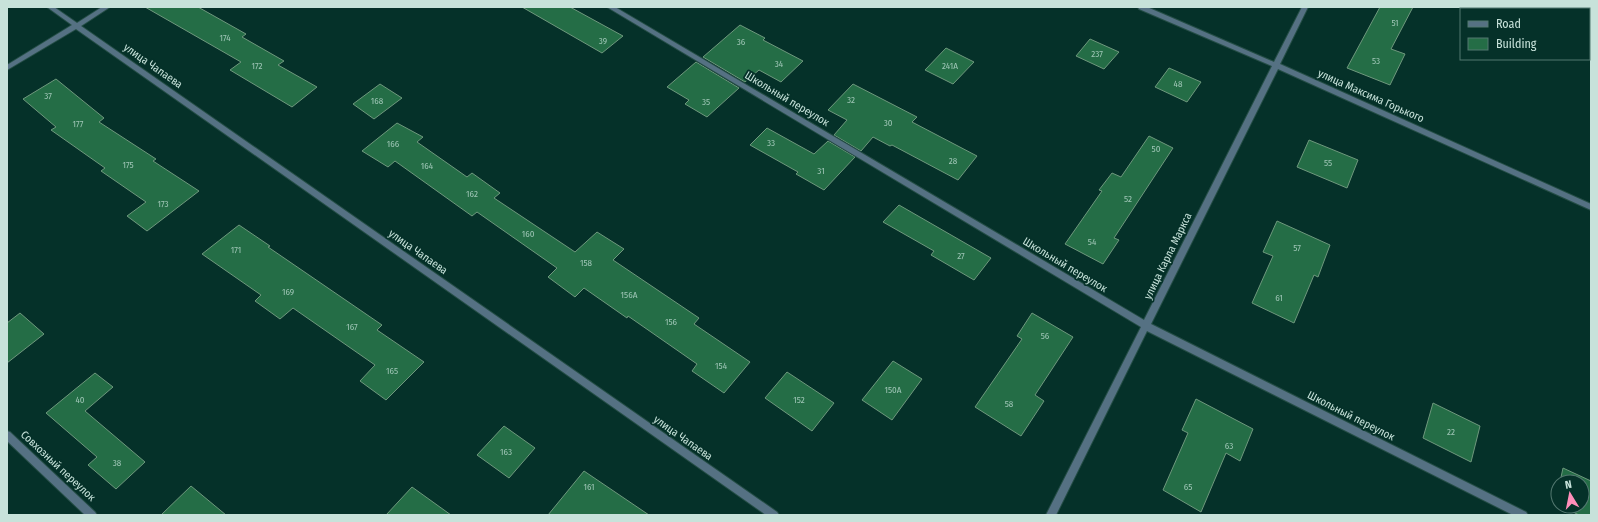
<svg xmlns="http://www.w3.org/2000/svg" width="1598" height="522" font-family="'Fira Sans Condensed',sans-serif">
  <rect width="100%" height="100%" fill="#053129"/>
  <path fill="#246d46" stroke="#6e987d" d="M145,7h53l48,27 -4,3 42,24 -6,4 39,22 -25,20 -62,-37 11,-8z
    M522,7h48l53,29 -21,17z
    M1380,7h33l-22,42 14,5 -15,31 -43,-17z
    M740,25l25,13 -2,2 40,21 -22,21 -22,-12 -14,12 -42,-25z
    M1090,39l29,13 -15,17 -28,-13z
    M946,48l28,14 -21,22 -28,-14z
    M696,62l43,26 -32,29 -22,-13 4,-4 -22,-13z
    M1169,68l32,14 -14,20 -32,-15z
    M56,79l48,39 -5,4 57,37 -3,2 46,30 -52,40 -20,-15 19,-14 -45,-31 4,-3 -54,-38 5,-3 -33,-28z
    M380,84l22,14 -28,21 -21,-15z
    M853,84l64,33 -5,5 65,34 -19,24 -66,-35 -2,1 -17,-9 -12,14 -27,-16 13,-15 -19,-10z
    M397,123l26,14 -6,5 50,35 5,-4 28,20 -6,5 81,54 22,-20 27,17 -11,11 86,58 -5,6 56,38 -26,31 -32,-22 5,-7 -69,-48 -1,2 -43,-30 -9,9 -27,-20 9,-9 -80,-56 -5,4 -77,-55 -7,6 -26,-16z
    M767,128l47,26 14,-13 27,16 -31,33 -28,-16 2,-2 -48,-27z
    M1149,136l24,12 -59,90 5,2 -16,24 -38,-20 37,-53 -3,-1 13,-17 9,4z
    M1309,140l49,20 -11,28 -50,-21z
    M899,205l92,53 -17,22 -43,-25 3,-4 -51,-29z
    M1277,221l53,24 -12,32 -4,-2 -20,48 -42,-20 21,-47 -10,-4z
    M239,225l31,21 -2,1 114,78 -5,5 47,32 -38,38 -26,-19 15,-16 -82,-57 -13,11 -25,-18 6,-6 -59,-41z
    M20,313l24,21 -37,29v-40z
    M1032,313l41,24 -38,58 9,6 -23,35 -46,-29 47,-68 -5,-3z
    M893,361l29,18 -30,41 -30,-20z
    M787,372l47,31 -22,28 -47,-33z
    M95,373l18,14 -28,24 60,51 -29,27 -28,-24 9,-8 -51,-44z
    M1196,399l57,30 -13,32 -14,-8 -25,59 -38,-22 25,-57 -6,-3z
    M1433,403l47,23 -9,36 -48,-24z
    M504,426l31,22 -26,30 -32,-23z
    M1563,468l28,13v34h-12l-18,-9h21v-24h-22z
    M584,471l65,44h-101z
    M191,486l35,29h-65z
    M412,487l39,28h-65z"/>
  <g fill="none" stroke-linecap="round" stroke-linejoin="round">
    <defs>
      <path id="minor" d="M47,7h7l23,16 25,-16h8l-29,19 696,486 2,3h-13l-690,-486 -69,41v-5l65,-40z
        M607,7h8l529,313 128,-254 -133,-57 -1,-2h9l127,55 28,-55h6l-28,57 311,140v6l-313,-141 -127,255 375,188 2,3h-15l-366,-184 -91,184h-10l95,-188z
        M7,431l3,1 85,80 2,3h-12l-78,-74z"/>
    </defs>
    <use href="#minor" stroke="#244d45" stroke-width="2"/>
    <use href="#minor" fill="#557183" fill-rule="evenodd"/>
  </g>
  <g text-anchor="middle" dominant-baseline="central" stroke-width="3.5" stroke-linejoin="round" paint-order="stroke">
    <g font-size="9" fill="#9ec5b5">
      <text x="1395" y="23">51</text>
      <text x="225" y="38">174</text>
      <text x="603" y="41">39</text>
      <text x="741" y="42">36</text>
      <text x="1097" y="54">237</text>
      <text x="1376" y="61">53</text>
      <text x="779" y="64">34</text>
      <text x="257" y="66">172</text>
      <text x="950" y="66">241А</text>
      <text x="1178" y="84">48</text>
      <text x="48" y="96">37</text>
      <text x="851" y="100">32</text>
      <text x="377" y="101">168</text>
      <text x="706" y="102">35</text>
      <text x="888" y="123">30</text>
      <text x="78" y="124">177</text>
      <text x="771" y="143">33</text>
      <text x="393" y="144">166</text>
      <text x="1156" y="149">50</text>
      <text x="953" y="161">28</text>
      <text x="1328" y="163">55</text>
      <text x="128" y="165">175</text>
      <text x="427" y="166">164</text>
      <text x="821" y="171">31</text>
      <text x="472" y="194">162</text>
      <text x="1128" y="199">52</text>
      <text x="163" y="204">173</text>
      <text x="528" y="234">160</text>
      <text x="1092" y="242">54</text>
      <text x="1297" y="248">57</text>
      <text x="236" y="250">171</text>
      <text x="961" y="256">27</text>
      <text x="586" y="263">158</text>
      <text x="288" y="292">169</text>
      <text x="629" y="295">156А</text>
      <text x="1279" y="298">61</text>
      <text x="671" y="322">156</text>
      <text x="352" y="327">167</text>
      <text x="1045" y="336">56</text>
      <text x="721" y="366">154</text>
      <text x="392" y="371">165</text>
      <text x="893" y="390">150А</text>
      <text x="80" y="400">40</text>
      <text x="799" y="400">152</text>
      <text x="1009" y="404">58</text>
      <text x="1451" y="432">22</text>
      <text x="1229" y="446">63</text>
      <text x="506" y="452">163</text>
      <text x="117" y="463">38</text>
      <text x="589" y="487">161</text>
      <text x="1188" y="487">65</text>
    </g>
    <g font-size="11" fill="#c7e2da" stroke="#053129">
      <text transform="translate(153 66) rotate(35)">улица Чапаева</text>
      <text transform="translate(1371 96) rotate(24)">улица Максима Горького</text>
      <text transform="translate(787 99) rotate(31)">Школьный переулок</text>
      <text transform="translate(418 252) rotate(35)">улица Чапаева</text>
      <text transform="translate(1168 256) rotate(-64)">улица Карла Маркса</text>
      <text transform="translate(1065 265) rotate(31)">Школьный переулок</text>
      <text transform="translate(1351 416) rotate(27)">Школьный переулок</text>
      <text transform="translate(683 438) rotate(35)">улица Чапаева</text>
      <text transform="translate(58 466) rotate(43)">Совхозный переулок</text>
    </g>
  </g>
  <rect width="1598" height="522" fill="none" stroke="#c7e2da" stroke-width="16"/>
  <rect x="1460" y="8" width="130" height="52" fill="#053129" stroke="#537870"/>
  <rect x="1468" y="21" width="20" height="6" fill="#557183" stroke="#537870"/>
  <text x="1496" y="28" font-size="12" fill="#c7e2da">Road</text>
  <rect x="1468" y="38" width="20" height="12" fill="#246d46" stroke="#537870"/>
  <text x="1496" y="48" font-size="12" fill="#c7e2da">Building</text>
  <g transform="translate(1570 494) rotate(350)"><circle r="19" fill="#053129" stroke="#537870"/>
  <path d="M0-3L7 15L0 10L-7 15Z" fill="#ff8eba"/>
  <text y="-6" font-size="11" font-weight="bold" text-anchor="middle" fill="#c7e2da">N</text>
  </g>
</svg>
